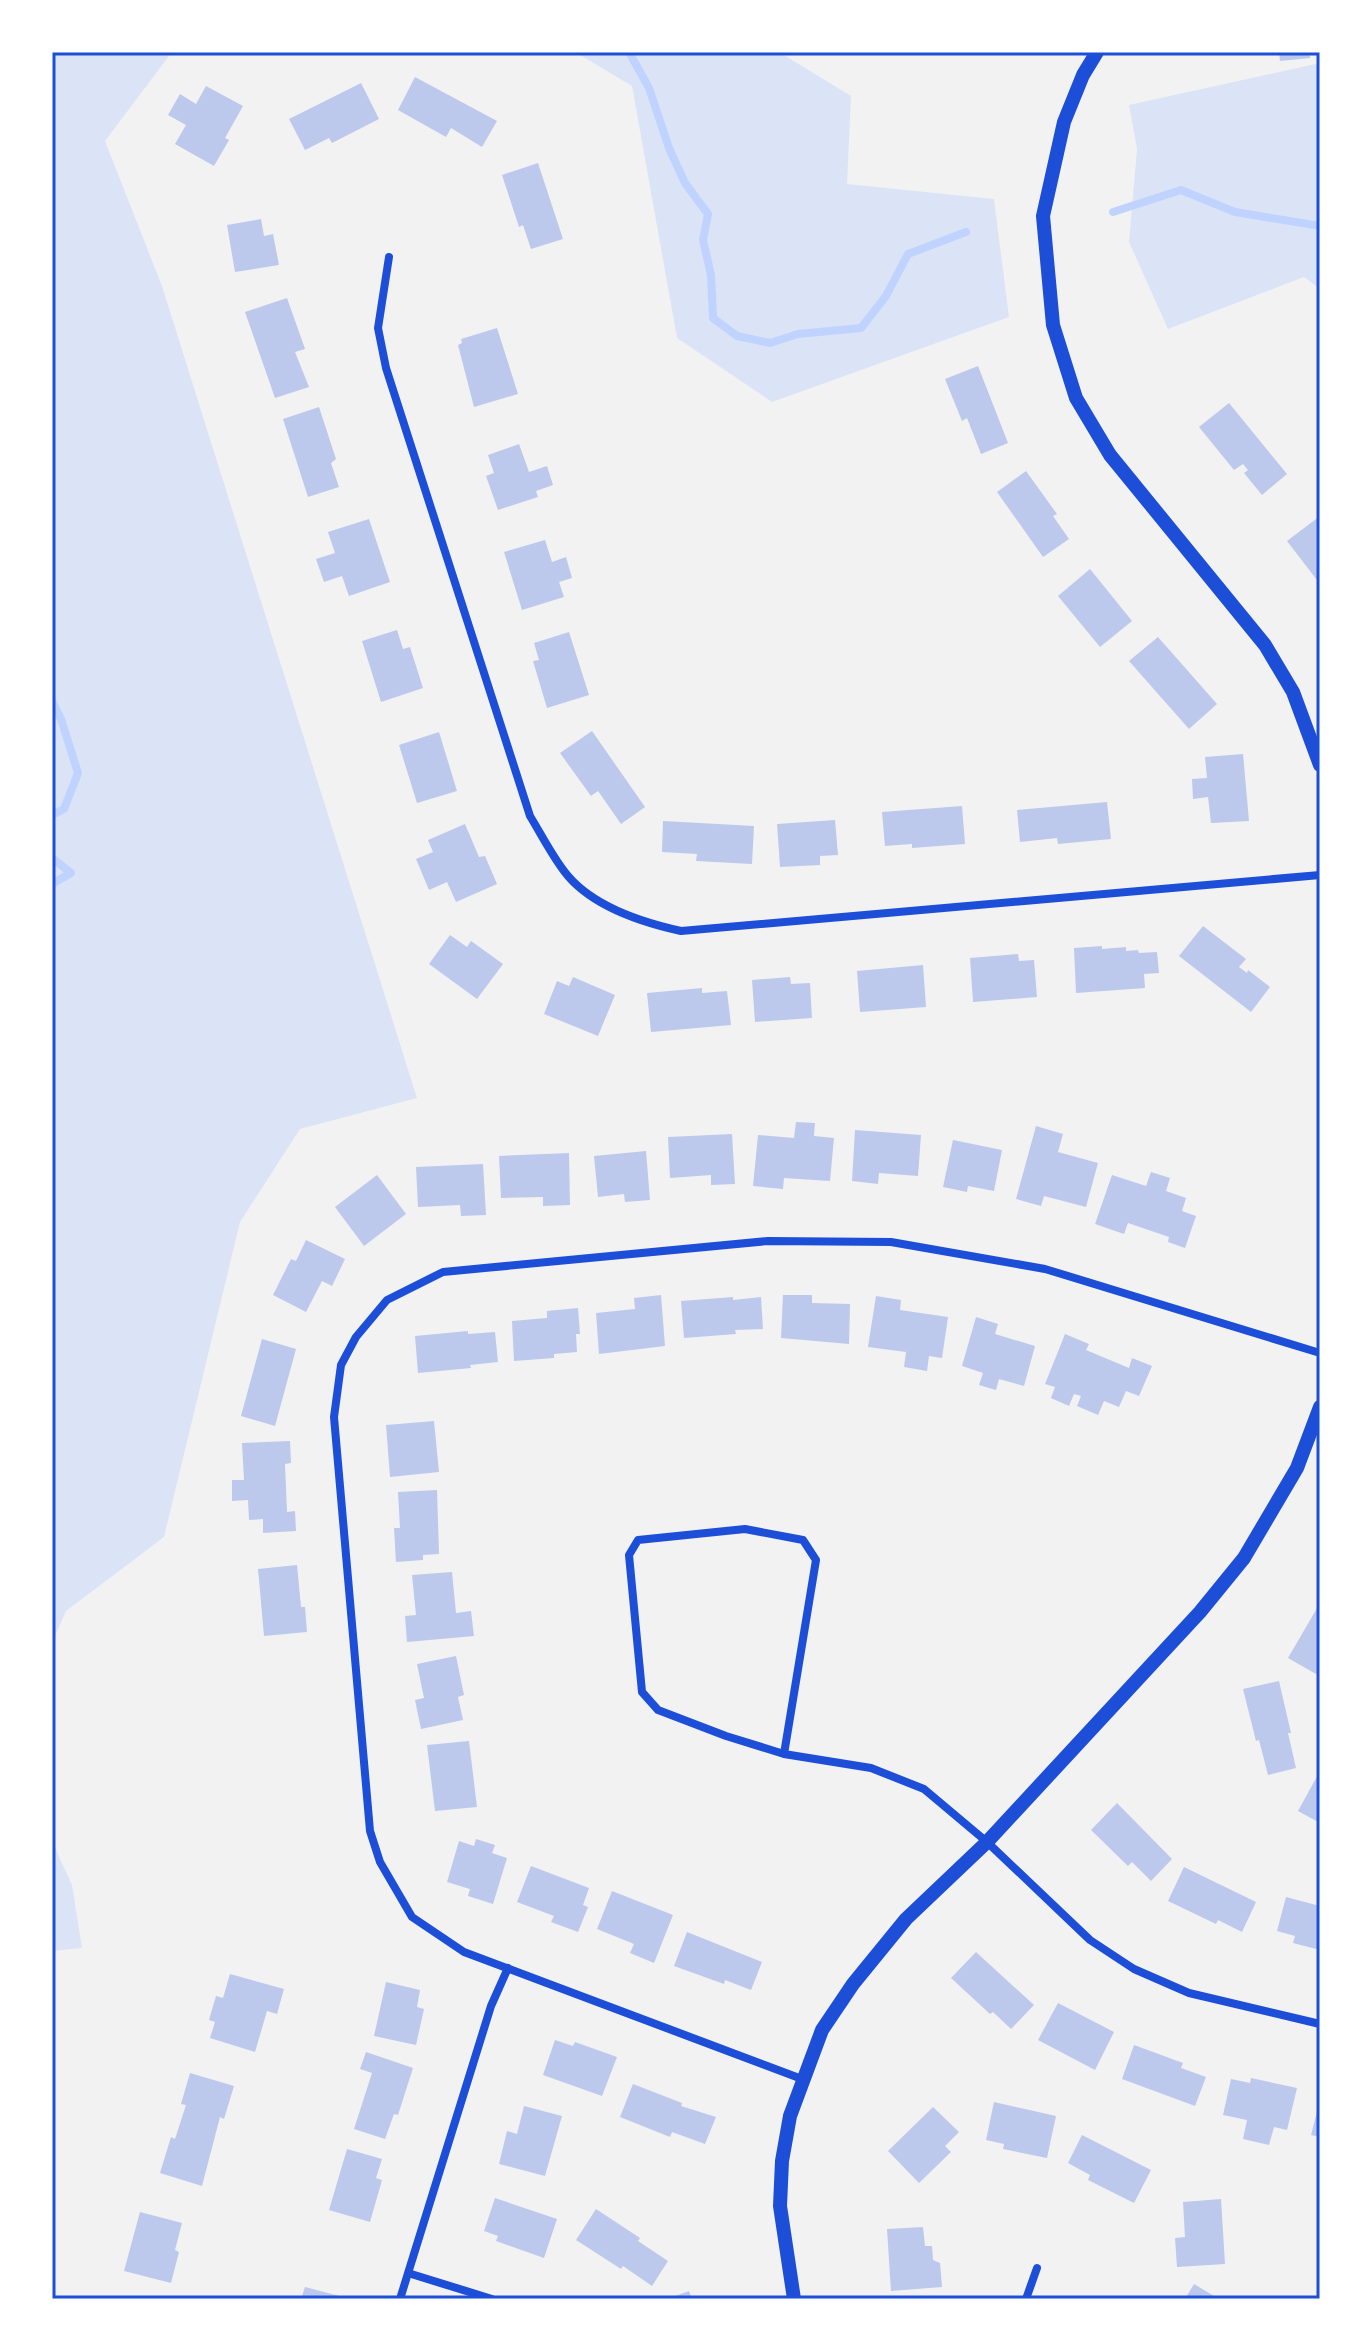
<svg xmlns="http://www.w3.org/2000/svg" width="1372" height="2351" font-family="'DM Sans',sans-serif">
  <rect width="100%" height="100%" fill="#f2f2f2"/>
  <path fill="#dbe4f7" d="M52,52h120l-67,89 57,145 255,812 -117,31 -60,93 -76,315 -98,74 -14,31z
    M575,52h204l72,44 -4,88 147,15 15,118 -237,85 -95,-64 -45,-252z
    M1320,63v226l-16,-12 -136,52 -39,-87 8,-93 -8,-44z
    M52,1841l20,44 10,63 -30,3z"/>
  <g fill="none" stroke-linecap="round" stroke-linejoin="round">
    <path stroke="#bfd3fe" stroke-width="8" d="M629,52l20,36 20,60 16,35 23,31 -5,26 8,35 2,43 24,18 33,7 28,-9 63,-6 25,-32 22,-42 58,-22
      M1113,212l68,-22 54,22 85,14
      M52,701l9,18 17,54 -14,36 -12,6
      M52,858l19,15 -19,11"/>
  </g>
  <path fill="#bdc9ec" d="M1279,52h31v6l-30,3z
    M415,77l82,44 -15,26 -31,-19 -5,9 -48,-27z
    M361,83l18,36 -47,24 -3,-5 -24,12 -16,-31z
    M206,86l37,20 -18,32 4,2 -15,26 -39,-22 11,-19 -18,-10 12,-21 16,10z
    M538,163l25,76 -32,10 -8,-24 -4,2 -17,-52z
    M261,219l3,17 9,-2 6,31 -44,7 -8,-47z
    M287,298l18,51 -10,3 14,35 -34,11 -30,-86z
    M497,328l21,66 -44,13 -16,-62 4,-2 -1,-4z
    M978,366l30,77 -27,11 -14,-36 -5,3 -17,-42z
    M1229,403l58,71 -25,21 -18,-22 4,-3 -5,-6 -9,6 -35,-43z
    M319,407l17,52 -5,4 8,24 -31,10 -25,-78z
    M519,444l10,28 18,-6 6,19 -17,6 2,6 -40,13 -12,-34 8,-3 -6,-18z
    M1026,471l31,43 -4,2 16,23 -26,18 -46,-65z
    M1320,516v68l-33,-43z
    M369,519l21,63 -41,14 -7,-20 -18,6 -8,-23 19,-6 -7,-21z
    M545,540l7,22 14,-5 6,21 -13,4 5,15 -42,13 -18,-58z
    M1090,569l42,52 -32,26 -42,-51z
    M397,630l6,19 7,-2 13,41 -42,14 -19,-61z
    M569,632l20,63 -42,13 -14,-47 6,-1 -5,-17z
    M1158,637l59,67 -28,25 -60,-68z
    M592,731l53,76 -24,17 -23,-33 -7,5 -31,-43z
    M439,732l18,59 -40,12 -18,-58z
    M1243,754l6,67 -38,2 -3,-26 -15,2 -1,-20 15,-1 -2,-21z
    M1107,802l4,37 -53,5 -1,-6 -37,4 -3,-32z
    M962,806l3,38 -53,4v-4l-27,2 -3,-34z
    M835,820l3,35 -18,1v9l-40,2 -3,-43z
    M663,821l91,5 -2,38 -56,-3 1,-7 -35,-2z
    M465,824l14,33 6,-1 12,28 -41,18 -9,-20 -18,8 -13,-31 17,-7 -5,-12z
    M1203,926l43,33 -7,8 8,6 1,-3 22,17 -19,25 -72,-56z
    M450,935l17,12 4,-6 32,23 -26,35 -48,-35z
    M1102,946v3l24,-2v4l12,-1 1,3 18,-1 2,21 -15,1 1,14 -69,5 -2,-45z
    M1018,954l1,7 15,-1 3,37 -64,5 -3,-44z
    M923,965l3,42 -66,5 -3,-41z
    M573,977l42,18 -17,41 -54,-22 13,-33 12,5z
    M790,977l1,7 19,-1 2,35 -57,4 -3,-42z
    M702,988v5l25,-2 4,34 -80,7 -4,-39z
    M796,1122l19,1 -1,13 20,2 -4,43 -46,-3 -1,11 -30,-3 5,-51 36,3z
    M1036,1126l27,8 -5,18 40,11 -12,44 -42,-11 -3,10 -25,-7z
    M855,1130l66,5 -3,41 -39,-3 -1,11 -26,-3z
    M732,1134l3,50 -24,1v-10l-41,3 -2,-41z
    M953,1140l49,10 -8,41 -26,-5 -1,6 -24,-5z
    M646,1151l4,49 -25,2 -1,-8 -26,3 -4,-41z
    M569,1153l1,52 -27,1v-9l-42,1 -2,-42z
    M483,1164l3,51 -25,1 -1,-11 -42,2 -2,-40z
    M1151,1172l19,6 -4,13 20,7 -4,13 14,5 -11,32 -17,-6 1,-5 -41,-14 -4,11 -29,-10 17,-49 34,11z
    M377,1175l29,39 -42,32 -29,-39z
    M306,1240l39,19 -13,27 -10,-5 -16,31 -33,-17 18,-36 5,2z
    M661,1295l4,51 -66,8 -3,-41 39,-4 -1,-11z
    M783,1295h29v8l38,1 -1,40 -68,-6z
    M876,1296l25,4 -1,10 48,7 -6,41 -13,-2 -2,15 -23,-4 2,-15 -38,-5z
    M733,1297v3l28,-3 2,32 -28,1 1,4 -52,4 -3,-37z
    M578,1308l2,26h-4l1,18 -23,2v4l-40,3 -2,-40 35,-3v-7z
    M976,1317l22,7 -3,10 40,12 -11,40 -25,-7 -3,11 -17,-5 4,-12 -21,-7z
    M468,1331v3l27,-2 3,30 -28,3 1,3 -53,5 -3,-37z
    M1065,1334l24,10 -3,6 43,18 3,-10 20,8 -13,30 -13,-5 -7,16 -15,-6 -6,14 -21,-9 4,-10 -7,-2 -5,12 -18,-8 4,-11 -10,-3z
    M262,1339l34,10 -21,77 -34,-10z
    M434,1421l5,51 -49,5 -4,-52z
    M290,1441l1,22 -6,1 2,48 8,-1 1,20 -33,2v-14l-14,1 -1,-20 -16,1v-21h12l-2,-37z
    M437,1490l2,64 -16,1v5l-27,2 -2,-34h6l-2,-36z
    M297,1565l4,42h4l2,25 -43,4 -6,-67z
    M452,1572l4,41 15,-2 3,25 -67,6 -2,-26 11,-1 -4,-40z
    M1320,1603v65l-4,6 -28,-16z
    M456,1656l8,39 -6,2 5,23 -42,9 -6,-29 9,-2 -7,-34z
    M1279,1681l12,52h-3l8,35 -28,7 -9,-35 -3,1 -13,-52z
    M469,1741l8,66 -42,4 -8,-66z
    M1320,1771v52l-22,-12z
    M1117,1803l55,56 -21,22 -19,-19 -4,4 -37,-36z
    M476,1839l19,6 -3,8 15,5 -14,46 -25,-8 2,-7 -23,-7 12,-41 15,5z
    M531,1866l58,22 -6,17 5,2 -10,25 -27,-10 3,-6 -37,-14z
    M1184,1867l72,35 -14,30 -24,-12 -2,4 -48,-23z
    M612,1891l61,24 -19,48 -24,-10 4,-9 -37,-15z
    M1286,1897l34,9v44l-27,-7 2,-7 -18,-5z
    M687,1932l75,30 -11,28 -26,-10 -1,4 -50,-18z
    M976,1952l58,53 -23,24 -18,-17 -3,2 -39,-36z
    M230,1974l54,15 -7,25 -10,-3 -12,41 -45,-14 5,-16 -6,-2 7,-24 7,2z
    M386,1982l34,8 -3,17 7,2 -8,36 -42,-9z
    M1058,2003l56,29 -19,38 -57,-30z
    M555,2040l18,6 2,-4 42,15 -15,39 -59,-21z
    M1134,2045l49,18 -2,5 25,9 -11,29 -73,-27z
    M366,2052l47,16 -15,47 -4,-1 -9,25 -31,-10 18,-56 -12,-4z
    M190,2073l44,13 -10,33 -4,-2 -18,69 -42,-13 11,-36 4,2 11,-34 -5,-1z
    M1251,2078l46,10 -10,42 -13,-3 -5,18 -26,-6 4,-19 -24,-5 8,-36 19,4z
    M633,2084l49,19 -1,3 35,11 -11,27 -33,-12 -2,5 -50,-20z
    M994,2102l62,14 -9,42 -44,-9 1,-5 -18,-4z
    M1319,2104h1v33l-9,-2z
    M524,2106l38,10 -17,60 -46,-12 8,-33 10,3z
    M933,2107l26,25 -14,14 6,6 -32,31 -31,-32z
    M1082,2135l69,35 -17,33 -46,-23 2,-5 -22,-12z
    M347,2149l35,10 -6,19 6,2 -12,42 -41,-12z
    M495,2198l62,21 -13,39 -48,-17 2,-5 -14,-5z
    M1221,2199l4,65 -48,3 -2,-29 10,-1 -2,-35z
    M596,2209l44,29 -2,3 30,20 -16,25 -29,-20 -2,3 -45,-29z
    M140,2212l42,11 -7,27 4,2 -8,31 -47,-12z
    M923,2227l2,19h7l1,14 7,3 2,24 -51,4 -4,-62z
    M1194,2284l25,15h-34z
    M305,2287l42,11v1h-46z
    M689,2291l3,8h-25z"/>
  <g fill="none" stroke-linecap="round" stroke-linejoin="round">
    <path stroke="#1d4ed8" stroke-width="8" d="M389,257l-11,71 8,40 144,448c11,18 21,38 34,55 26,35 76,51 117,60l639,-56
      M784,1754l32,-194 -13,-20 -58,-11 -107,11 -9,15 13,137 16,18 68,26 58,18 87,14 53,21 63,53 103,98 44,29 55,24 131,31
      M802,2079l-338,-127 -52,-35 -32,-55 -10,-31 -36,-414 7,-52 15,-28 31,-37 56,-28 325,-31 123,1 154,27 275,84
      M408,2273l84,26
      M400,2299l91,-293 17,-38
      M1026,2299l11,-31"/>
    <path stroke="#1d4ed8" stroke-width="14" d="M1097,52l-14,23 -19,47 -21,94 10,109 23,73 34,57 155,190 28,47 27,73
      M794,2299l-14,-93 2,-45 8,-45 32,-86 31,-46 53,-65 81,-77 213,-230 44,-54 53,-90 23,-61"/>
  </g>
  <rect width="1372" height="2351" fill="none" stroke="#ffffff" stroke-width="108"/>
  <rect x="54" y="54" width="1264" height="2243" fill="none" stroke="#1d4ed8" stroke-width="3"/>
</svg>
